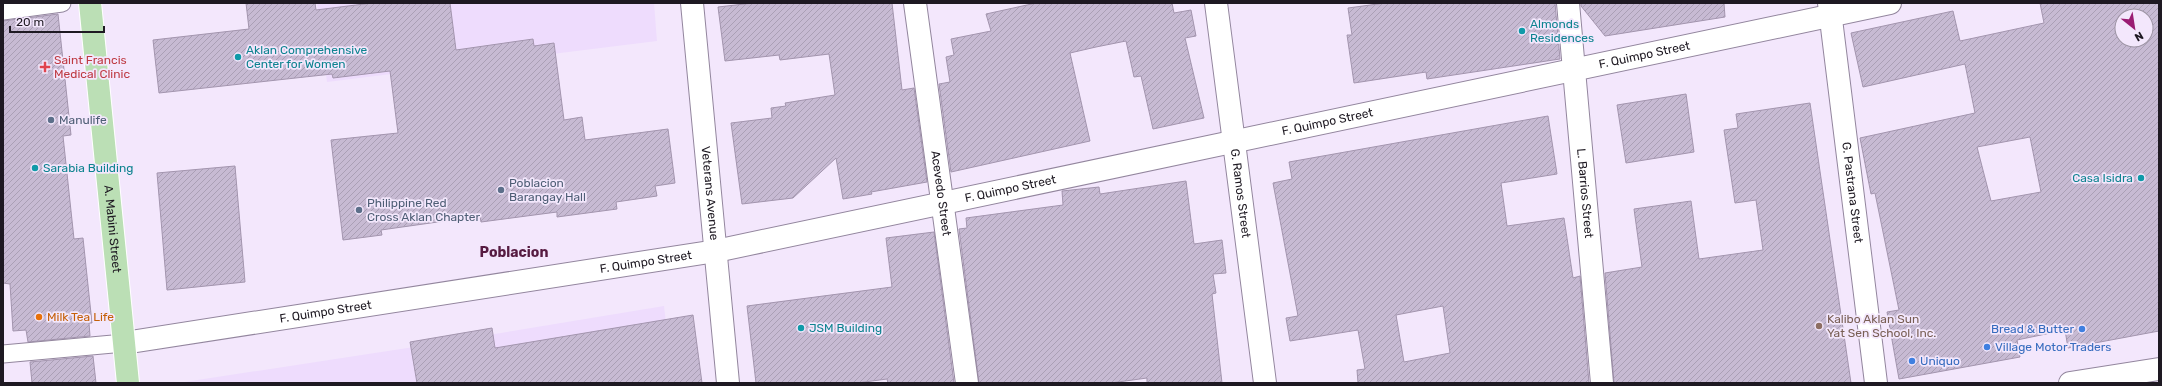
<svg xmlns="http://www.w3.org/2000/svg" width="2162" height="386" font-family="Rubik,sans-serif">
  <defs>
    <pattern id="building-hatch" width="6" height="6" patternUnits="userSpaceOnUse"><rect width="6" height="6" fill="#c7bad3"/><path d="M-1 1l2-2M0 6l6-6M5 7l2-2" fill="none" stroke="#aa9fb5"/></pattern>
  </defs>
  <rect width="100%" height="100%" fill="#f3e7fc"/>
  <path fill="#eedcfd" d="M317,3h337l3,38 -330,41z
    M664,306l9,77h-495l262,-40z"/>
  <path fill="url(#building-hatch)" stroke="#a395ae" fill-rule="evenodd" d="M246,3h69l1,7 56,-7h78l6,47 77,-11 1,7 20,-3 10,77 18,-3 3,23 83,-11 7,54 -20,3 2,10 -41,6 1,7 -60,8v-5l-76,10 -1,-6 -99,14 1,5 -39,5 -12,-100 67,-7 -8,-62 -57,7 -1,-4 -173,19 -6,-53 96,-11z
    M753,3h139l10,87 12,-2 13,94 -56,10 1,2 -29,5 -7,-41 -43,40 -51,6 -11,-81 41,-5 -1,-10 15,-2 -1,-3 50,-8 -6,-41 -49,6 -1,-5 -54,6 -7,-54z
    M1036,3h136l2,10 17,-3 5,26 -11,2 19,80 -51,11 -12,-53 -7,1 -8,-36 -30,6 -26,6 20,88 -139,31 -12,-88 11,-2 -4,-25 8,-2 -3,-16 40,-8 -5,-17z
    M1385,3h170l5,56 -133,20 -1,-7 -72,11 -7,-48h5l-4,-27z
    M1581,3h143l1,14 -120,19 -24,-30z
    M2040,3h119v328l-91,17 -3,-18 -48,10 3,17 -121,22 -12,-67 12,-2 -24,-117 -4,1 -11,-56 115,-25 -10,-49 -102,23 -12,-54 102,-22 7,30 84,-18zM2122,16h24v24h-24zM2030,137l11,55 -50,9 -14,-54z
    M58,14l13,121 -8,1 11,103 9,-1 9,85h-3l1,13 -62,6 -2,-12 -13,1 -3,-47 -7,-1v-262z
    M1686,94l8,58 -68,11 -9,-58z
    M1810,103l41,280h-237l-9,-110 37,-6 -8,-58 57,-8 8,58 64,-9 -7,-50 -21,3 -11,-73 14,-2 -2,-14z
    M1548,116l9,58 -56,9 6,43 57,-8 9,60 7,-2 9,107h-231l-1,-13 8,-1 -7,-39 -68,11 -4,-23 12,-2 -25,-133 19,-4 -3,-17zM1443,306l7,47 -46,9 -8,-47z
    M235,166l10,116 -78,8 -10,-117z
    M1186,181l8,63 28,-4 4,33 -13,1 3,19 -4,1 10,89h-75v-5l-36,5h-132l-20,-154 8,-1 -1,-10 97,-13 -1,-14 37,-4 1,7z
    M934,232l20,151h-66l-1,-4 -30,4h-101l-9,-77 145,-19 -6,-49z
    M693,315l9,68h-285l-7,-41 82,-14 3,20z
    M93,356l3,27h-64l-2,-21z"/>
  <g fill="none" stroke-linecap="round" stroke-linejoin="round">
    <defs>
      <path id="service" d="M3,11l59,-8
        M3,354l121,-11"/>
      <g id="minor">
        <path id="s1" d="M1216,3l49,380"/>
        <path id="s2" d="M124,343l592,-92 1174,-248"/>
      </g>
      <g id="tertiary">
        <path id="s3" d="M692,3l36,380"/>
        <path id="s4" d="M915,3l52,380"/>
        <path id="s5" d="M1568,3l34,380"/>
        <path id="s6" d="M1829,3l47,380"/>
        <path d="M2070,383l89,-14"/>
      </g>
      <g id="primary">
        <path id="s7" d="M90,3l38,380"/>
      </g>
    </defs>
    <use href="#service" stroke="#93869e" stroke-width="19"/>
    <use href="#minor" stroke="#93869e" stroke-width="24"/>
    <use href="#tertiary" stroke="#93869e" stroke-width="24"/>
    <use href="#primary" stroke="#fff" stroke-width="24"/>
    <use href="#service" stroke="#fff" stroke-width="17"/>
    <use href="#minor" stroke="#fff" stroke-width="22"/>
    <use href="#tertiary" stroke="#fff" stroke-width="22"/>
    <use href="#primary" stroke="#bbdfb5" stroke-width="22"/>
  </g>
  <g fill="#0f9aa8" stroke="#f3e7fc" stroke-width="1.5">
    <circle cx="1522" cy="31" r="4"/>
    <circle cx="238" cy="57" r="4"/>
    <circle cx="35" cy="168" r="4"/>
    <circle cx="2141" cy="178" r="4"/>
    <circle cx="801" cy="328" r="4"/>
  </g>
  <path fill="#e0444e" stroke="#f3e7fc" stroke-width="1.5" d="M43 61h4v4h4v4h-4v4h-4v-4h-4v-4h4z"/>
  <g fill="#5c6f8a" stroke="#f3e7fc" stroke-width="1.5">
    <circle cx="51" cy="120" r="4"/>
    <circle cx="501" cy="190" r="4"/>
    <circle cx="359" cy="210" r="4"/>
  </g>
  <circle fill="#e8710a" stroke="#f3e7fc" stroke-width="1.5" cx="39" cy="317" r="4"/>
  <circle fill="#8d6e63" stroke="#f3e7fc" stroke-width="1.5" cx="1819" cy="326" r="4"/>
  <g fill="#3f7fe0" stroke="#f3e7fc" stroke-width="1.5">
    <circle cx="2082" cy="329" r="4"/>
    <circle cx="1987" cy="347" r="4"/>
    <circle cx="1912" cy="361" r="4"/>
  </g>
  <g text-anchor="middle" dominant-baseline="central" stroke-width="3.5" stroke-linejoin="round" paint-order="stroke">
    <g font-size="12" fill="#0d838f" stroke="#f3e7fc" text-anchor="start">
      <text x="1530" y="24">Almonds<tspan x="1530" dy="14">Residences</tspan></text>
      <text x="246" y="50">Aklan Comprehensive<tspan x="246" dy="14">Center for Women</tspan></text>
      <text x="43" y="168">Sarabia Building</text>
      <text x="2133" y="178" text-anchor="end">Casa Isidra</text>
      <text x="809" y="328">JSM Building</text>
    </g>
    <g font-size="12" fill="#1e1922" stroke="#f3e7fc">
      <text stroke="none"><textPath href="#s2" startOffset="1548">F. Quimpo Street</textPath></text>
      <text stroke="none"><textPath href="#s2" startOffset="1224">F. Quimpo Street</textPath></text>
      <text stroke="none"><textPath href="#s2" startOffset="900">F. Quimpo Street</textPath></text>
      <text stroke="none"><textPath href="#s3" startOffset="191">Veterans Avenue</textPath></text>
      <text stroke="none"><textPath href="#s4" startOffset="192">Acevedo Street</textPath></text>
      <text stroke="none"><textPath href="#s1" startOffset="192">G. Ramos Street</textPath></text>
      <text stroke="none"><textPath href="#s5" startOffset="191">L. Barrios Street</textPath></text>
      <text stroke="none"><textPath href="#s6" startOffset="191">G. Pastrana Street</textPath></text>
      <text stroke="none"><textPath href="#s7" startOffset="227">A. Mabini Street</textPath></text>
      <text stroke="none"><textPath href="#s2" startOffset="528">F. Quimpo Street</textPath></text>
      <text stroke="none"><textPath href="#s2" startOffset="204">F. Quimpo Street</textPath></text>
    </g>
    <g font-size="12" fill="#be3a42" stroke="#f3e7fc" text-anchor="start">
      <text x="54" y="60">Saint Francis<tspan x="54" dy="14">Medical Clinic</tspan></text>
    </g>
    <g font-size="12" fill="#4e5e75" stroke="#f3e7fc" text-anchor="start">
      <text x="59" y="120">Manulife</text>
      <text x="509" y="183">Poblacion<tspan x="509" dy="14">Barangay Hall</tspan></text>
      <text x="367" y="203">Philippine Red<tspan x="367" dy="14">Cross Aklan Chapter</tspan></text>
    </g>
    <g font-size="12" fill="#c56008" stroke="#f3e7fc" text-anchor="start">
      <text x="47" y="317">Milk Tea Life</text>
    </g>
    <g font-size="12" fill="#785e54" stroke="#f3e7fc" text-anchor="start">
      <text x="1827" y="319">Kalibo Aklan Sun<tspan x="1827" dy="14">Yat Sen School, Inc.</tspan></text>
    </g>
    <g font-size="12" fill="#366cbe" stroke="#f3e7fc" text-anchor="start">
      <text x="2074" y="329" text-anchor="end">Bread &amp; Butter</text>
      <text x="1995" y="347">Village Motor Traders</text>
      <text x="1920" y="361">Uniquo</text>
    </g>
    <g font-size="14" font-weight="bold" fill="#561b41" stroke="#f3e7fc">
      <text x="514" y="252">Poblacion</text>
    </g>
  </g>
  <rect width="2162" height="386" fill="none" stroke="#1e1922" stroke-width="8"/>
  <g transform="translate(2134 28) rotate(150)"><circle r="19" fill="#f3e7fc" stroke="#9e95a5"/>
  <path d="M0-3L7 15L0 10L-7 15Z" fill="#9a1c73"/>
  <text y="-6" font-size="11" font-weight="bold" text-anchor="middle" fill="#1e1922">N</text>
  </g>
  <path d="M10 26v6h94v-6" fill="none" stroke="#1e1922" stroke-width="2"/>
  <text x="16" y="26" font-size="12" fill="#1e1922" stroke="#f3e7fc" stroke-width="3" paint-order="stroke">20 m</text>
</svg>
